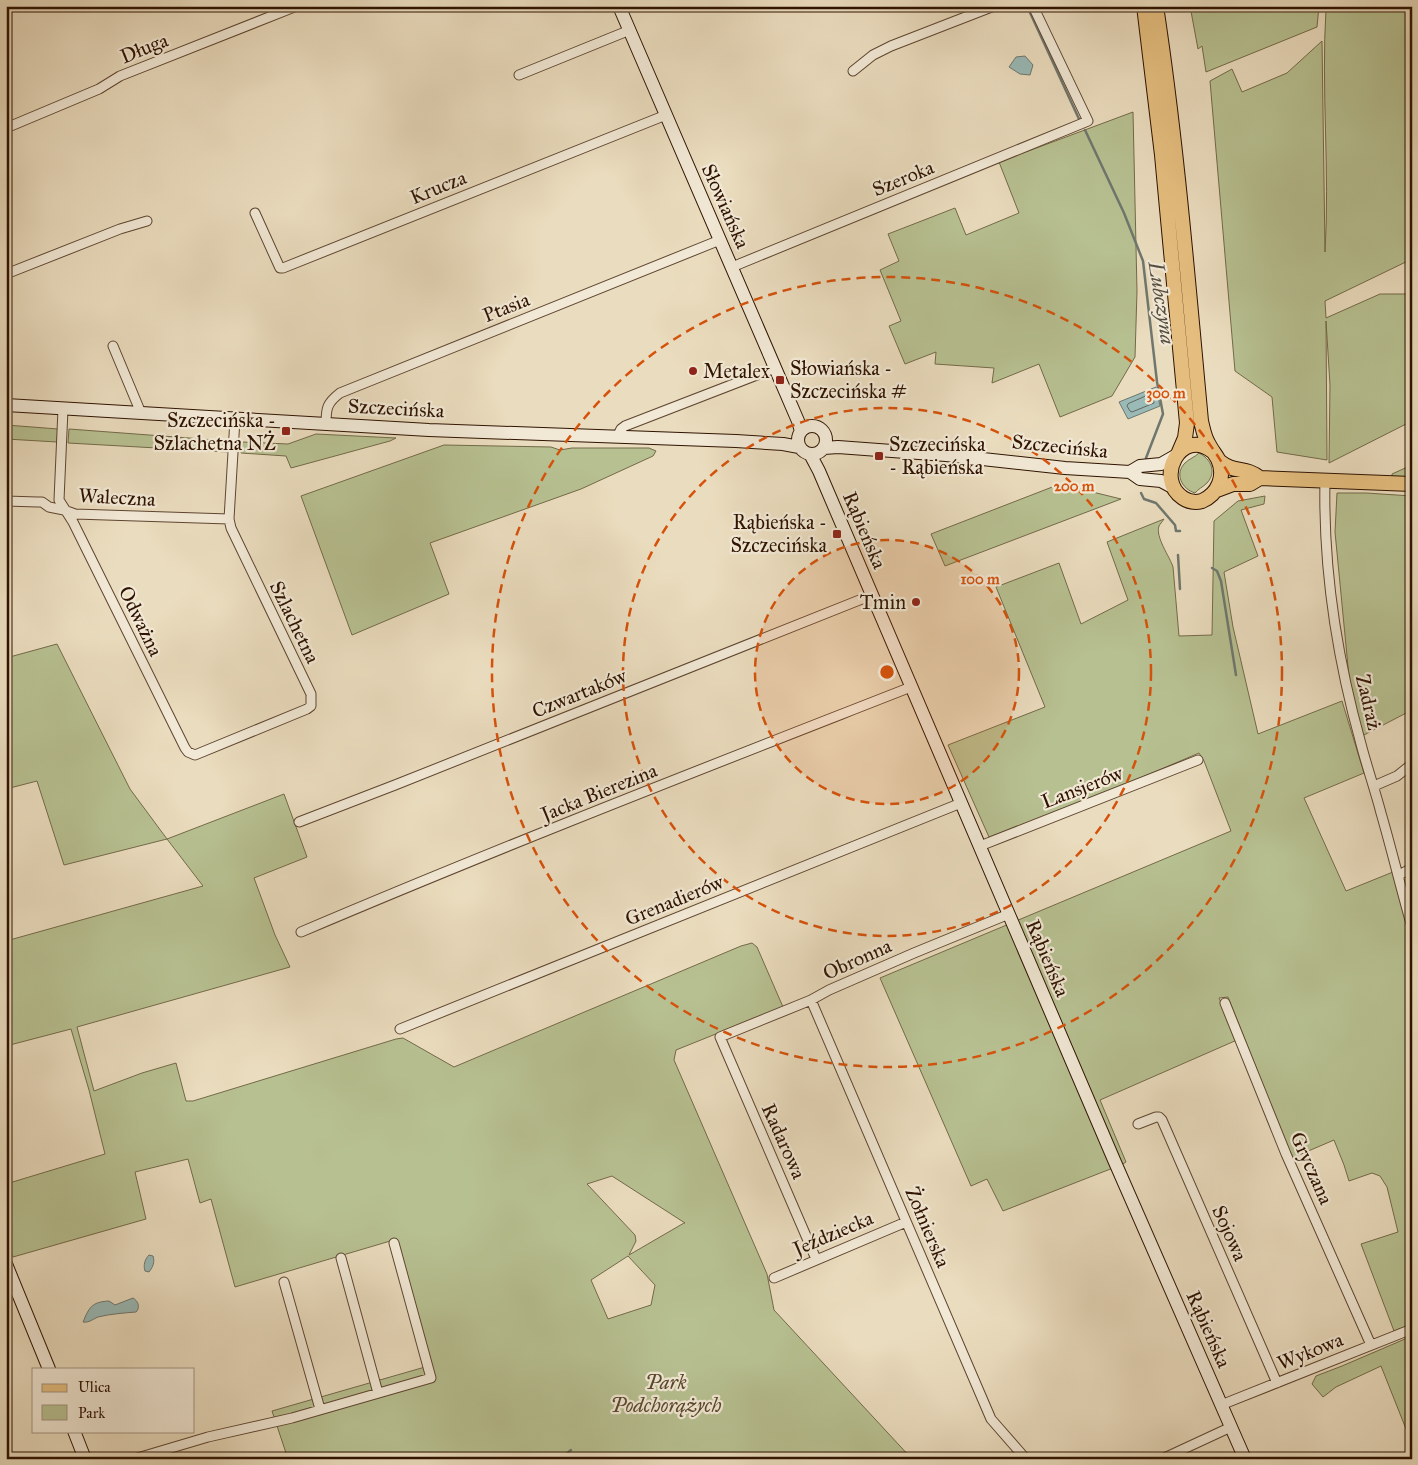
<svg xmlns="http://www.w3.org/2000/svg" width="1418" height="1465" font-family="'IM FELL Great Primer',serif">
  <rect width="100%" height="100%" fill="#eadcbe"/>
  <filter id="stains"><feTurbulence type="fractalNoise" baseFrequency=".004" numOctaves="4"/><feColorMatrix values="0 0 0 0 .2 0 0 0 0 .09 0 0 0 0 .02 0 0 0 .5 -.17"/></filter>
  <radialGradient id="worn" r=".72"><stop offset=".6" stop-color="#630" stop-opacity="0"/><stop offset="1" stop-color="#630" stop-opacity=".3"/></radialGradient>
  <path fill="#b7c091" stroke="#736a48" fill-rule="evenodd" d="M1190,6h129l-2,21 -111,45 -4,-26 -4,3z
    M1332,6h80v253l-87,42 1,17 54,-24h28l4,12v49l-2,5 2,2v59l-83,42 1,-78 -4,-64 1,139 -50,-8 -5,-55 -37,-26 -25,-290 22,-12 10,23 45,-19 35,-32 3,211c5,-80 -4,-162 1,-243z
    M1133,112l4,179 -2,66 -23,39 -52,21 -21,-53 -47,19 2,-15 -59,-4 1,-12 -31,12 -16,-38 12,-5 -21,-51 19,-9 -11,-27 67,-26 11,27 53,-22 -20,-51z
    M6,425l52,4 -1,13 -51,-3z
    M69,429l160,12 -1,11 -160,-9z
    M316,434l80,4 -6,3 -99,27 -5,-12 -45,-3 1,-11 46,2z
    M444,445l107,2 9,3 12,-2h77l7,3 -3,5 -72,33 -151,54 19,51 -97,41 -51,-139z
    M1199,453c12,6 18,19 8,30 -4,4 -9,6 -12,10 -13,-4 -21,-19 -10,-30 4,-4 10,-6 14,-10z
    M1412,465v14l-20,-1v-4z
    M1060,484l61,15 -176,67 -14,-32z
    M1337,493h29l46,3v214l-50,26 -12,-49 -15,-155z
    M1265,496l-1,8 -23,6 17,46 -34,16 9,55 25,107 84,-33 22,72 -60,25 42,93 47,-19 19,71v381l-18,7 -33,-87 37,-12 -11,-45 -7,-11 -8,-3 -23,8 -5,-16 -10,-25 -42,18 -64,-161 -9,1 18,42 -137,60 26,62 -5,3 -105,-244 215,-90 -27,-70 -5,-8 -115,49 -95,35 -41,-92 97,-38 -49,-120 63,-24 22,61 47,-24 -21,-58 57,-23c-2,3 -4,5 -5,7 -4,11 11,31 14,41l6,69 33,-1 2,-114 24,-20z
    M57,644l73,145 37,50 117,-45 23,63 -53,21 21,57 15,32 -213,60 17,64 48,-18 34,-10 10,38h7l203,-62 7,-1 51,29 287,-121 11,-3 5,4 26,60 -107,43 -2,10 93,214 7,36 138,149h-624l-16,-48 160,-46 -35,-126 -162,48 -24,-88 -11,4 -12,-44 -53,13 11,47 -133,38 -7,-16v-57l99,-30 -16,-64 -18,-61 -65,17v-105l197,-55 -36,-47 -103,26 -27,-84 -31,8v-131zM612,1176l73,47h-1l-55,32 7,-14 -1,-6 -48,-51zM628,1256l27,29 -4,20 -43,14 -17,-39z
    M1009,924l104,244 -110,43 -16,-32 -16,7 -91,-208z
    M1412,1336v108l-31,-78 -45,21 -13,10 -11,-13 4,-8 26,-10z"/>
  <path fill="#99bab7" stroke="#6f776e" d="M1025,56l8,9 -3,10 -10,-1 -11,-7 7,-10z
    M1156,387l4,19 -32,13 -9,-17z
    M149,1255l4,1c2,6 0,11 -4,16l-4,-1c-2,-6 0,-12 4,-16z
    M133,1298c5,3 7,8 4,13l-1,1c-12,1 -26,2 -38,5 -5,2 -9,6 -15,5 6,-14 8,-20 26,-21l6,4z"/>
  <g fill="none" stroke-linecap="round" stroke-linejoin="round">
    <path stroke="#64665c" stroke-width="1" d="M1151,394l2,2 1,7 -22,9 -2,-1 -3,-5 1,-2z"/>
    <path stroke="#6f776e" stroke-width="2.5" d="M1027,6l52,113
      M1085,130l39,83 19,48 14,121 6,32 -17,44
      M1141,493l3,6 12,4 19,22 1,6h4
      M1178,555l2,34
      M1212,568l5,3 4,10 15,94
      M560,1459l11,-9"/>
    <defs>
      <path id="street" d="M853,71l20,-16 18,-9 103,-40
        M519,75l111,-45
        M6,128l93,-39 21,-13 177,-70
        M255,213l24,53 1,2h3l383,-153
        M732,267l356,-146 -55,-115
        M6,274l114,-45 27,-8
        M113,346l28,67
        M63,409l-4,91 14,22 112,226 3,4 7,3 112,-46 4,-3v-12l-80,-166 -2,-9 6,-100
        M326,424c0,-16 1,-21 14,-31l380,-153
        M617,437l4,-8 4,-3 150,-58
        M1325,480c-2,89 12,178 36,264 6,23 14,46 20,69 11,38 20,76 31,114
        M6,501l31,1h5l7,5 15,3 11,4 154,5
        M1374,786l23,-10 15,-12
        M299,822l96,-37 477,-190
        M980,846l218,-86
        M1399,875l13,-7
        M301,932c202,-86 406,-165 610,-245
        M811,1000l180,419 35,40
        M1225,1003l61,151 85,191
        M400,1029l561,-226
        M1138,1124l18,-7h3l3,3 115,263
        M341,1258l37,135
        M816,1259l-96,-222 91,-37 18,-10 85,-37 95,-39
        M774,1278l132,-56
        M284,1282l36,127
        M1221,1405l191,-76
        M134,1459l74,-22 84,-19 139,-40 -37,-135
        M1162,1459l69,-32"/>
      <path id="secondary" d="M619,6l179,415 3,10
        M6,405l423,25 307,11 47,3 16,3
        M798 440a14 14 0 1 1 28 0a14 14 0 1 1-28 0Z
        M824,448l14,-1 108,8 119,13 65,4 10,7 21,2 13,7
        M810,454l9,17 295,689 131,299
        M1130,472l10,-6 21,-2 14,-8
        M6,1264l43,105
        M74,1431l11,28"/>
      <path id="primary" d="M1144,6l18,149 25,268 -2,15 -6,14
        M1156,6c21,138 32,276 45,415 2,8 3,15 7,22 3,6 7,11 10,16 8,17 0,35 -16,42 -7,2 -13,1 -19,-3 -29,-19 -2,-71 29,-47
        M1219,461c16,13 26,5 41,17l152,6
        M1217,490l16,-6h17l10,-6"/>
    </defs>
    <use href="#street" stroke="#5e4530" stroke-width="11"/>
    <use href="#secondary" stroke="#2f1300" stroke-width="14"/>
    <use href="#primary" stroke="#2f1300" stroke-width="16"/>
    <use href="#street" stroke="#f1e8d5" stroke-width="9"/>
    <use href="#secondary" stroke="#f1e8d5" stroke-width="12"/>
    <use href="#primary" stroke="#e5be7f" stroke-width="14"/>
  </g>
  <circle cx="887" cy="672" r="132" fill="#d6520b" fill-opacity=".12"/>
  <g fill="none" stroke="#d6520b" stroke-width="2.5" stroke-dasharray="9 6">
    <circle cx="887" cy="672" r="132"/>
    <circle cx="887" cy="672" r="264"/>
    <circle cx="887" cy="672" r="395"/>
  </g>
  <g fill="#8f2418" stroke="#f1e8d5" stroke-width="2">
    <circle cx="693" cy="371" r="5"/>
    <rect x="775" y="375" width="10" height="10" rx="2.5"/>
    <rect x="281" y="426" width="10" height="10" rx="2.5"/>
    <rect x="874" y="451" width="10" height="10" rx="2.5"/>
    <rect x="832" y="529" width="10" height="10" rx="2.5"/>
    <circle cx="916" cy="602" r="5"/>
  </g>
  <g text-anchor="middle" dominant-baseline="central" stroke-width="4.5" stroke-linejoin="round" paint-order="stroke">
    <g font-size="20" fill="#2f1300" stroke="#f1e8d5">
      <text transform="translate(144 48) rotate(-22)">Długa</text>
      <text transform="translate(903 178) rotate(-22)">Szeroka</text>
      <text transform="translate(438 187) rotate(-22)">Krucza</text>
      <text transform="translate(726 206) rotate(66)">Słowiańska</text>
      <text transform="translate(506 307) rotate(-22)">Ptasia</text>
      <text transform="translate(396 408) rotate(3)">Szczecińska</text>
      <text transform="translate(1060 446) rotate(6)">Szczecińska</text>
      <text transform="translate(117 497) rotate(3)">Waleczna</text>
      <text transform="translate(865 530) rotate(67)">Rąbieńska</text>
      <text transform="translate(141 621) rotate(64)">Odważna</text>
      <text transform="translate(295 622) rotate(64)">Szlachetna</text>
      <text transform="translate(579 693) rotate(-22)">Czwartaków</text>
      <text transform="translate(1369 702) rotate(77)">Zadraż</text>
      <text transform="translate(1082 787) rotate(-21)">Lansjerów</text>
      <text transform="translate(599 792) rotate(-22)">Jacka Bierezina</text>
      <text transform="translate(674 900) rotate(-22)">Grenadierów</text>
      <text transform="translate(1048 958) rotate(67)">Rąbieńska</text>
      <text transform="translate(857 959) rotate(-24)">Obronna</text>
      <text transform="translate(784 1141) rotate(66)">Radarowa</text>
      <text transform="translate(1312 1168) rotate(66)">Gryczana</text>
      <text transform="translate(928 1227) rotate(67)">Żołnierska</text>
      <text transform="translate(833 1233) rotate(-23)">Jeździecka</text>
      <text transform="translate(1230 1233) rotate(66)">Sojowa</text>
      <text transform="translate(1209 1329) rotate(66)">Rąbieńska</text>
      <text transform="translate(1310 1351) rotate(-22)">Wykowa</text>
    </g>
    <g font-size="20" fill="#2f1300" stroke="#f1e8d5" text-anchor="start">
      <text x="790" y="368">Słowiańska -<tspan x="790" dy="23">Szczecińska #</tspan></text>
      <text x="703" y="371">Metalex</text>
      <text x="276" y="420" text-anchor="end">Szczecińska -<tspan x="276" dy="23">Szlachetna NŻ</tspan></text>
      <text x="889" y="444">Szczecińska<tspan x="889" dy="23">- Rąbieńska</tspan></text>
      <text x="827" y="522" text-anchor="end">Rąbieńska -<tspan x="827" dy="23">Szczecińska</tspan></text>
      <text x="906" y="602" text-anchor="end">Tmin</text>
    </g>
    <g font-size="20" font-style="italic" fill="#58472c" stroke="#f1e8d5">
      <text x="666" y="1382">Park<tspan x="666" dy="23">Podchorążych</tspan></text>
    </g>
    <g font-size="21" font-style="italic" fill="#544d40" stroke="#f1e8d5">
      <text transform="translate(1162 303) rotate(81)">Lubczyna</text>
    </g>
  </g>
  <circle cx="887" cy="672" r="8" fill="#d6520b" stroke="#f1e8d5" stroke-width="2.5"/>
  <g font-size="15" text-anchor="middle" font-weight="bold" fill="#d6520b" stroke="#f1e8d5" stroke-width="4.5" stroke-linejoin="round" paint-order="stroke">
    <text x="1166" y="398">300 m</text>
    <text x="1074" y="491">200 m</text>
    <text x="980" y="584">100 m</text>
  </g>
  <rect width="1418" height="1465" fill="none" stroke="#eadcbe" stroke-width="25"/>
  <rect x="8" y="8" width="1403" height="1450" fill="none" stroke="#2f1300" stroke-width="2.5"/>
  <rect x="12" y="12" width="1393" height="1440" fill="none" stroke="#2f1300"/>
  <rect x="32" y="1368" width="162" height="65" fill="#f1e8d5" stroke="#a39380"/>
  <rect x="42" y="1384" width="25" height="8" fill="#e5be7f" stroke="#a39380"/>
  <text x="78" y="1392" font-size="15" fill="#2f1300">Ulica</text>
  <rect x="42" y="1405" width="25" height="15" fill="#b7c091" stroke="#a39380"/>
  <text x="78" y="1418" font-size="15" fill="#2f1300">Park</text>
  <rect width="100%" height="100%" filter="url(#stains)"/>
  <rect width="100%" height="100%" fill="url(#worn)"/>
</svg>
